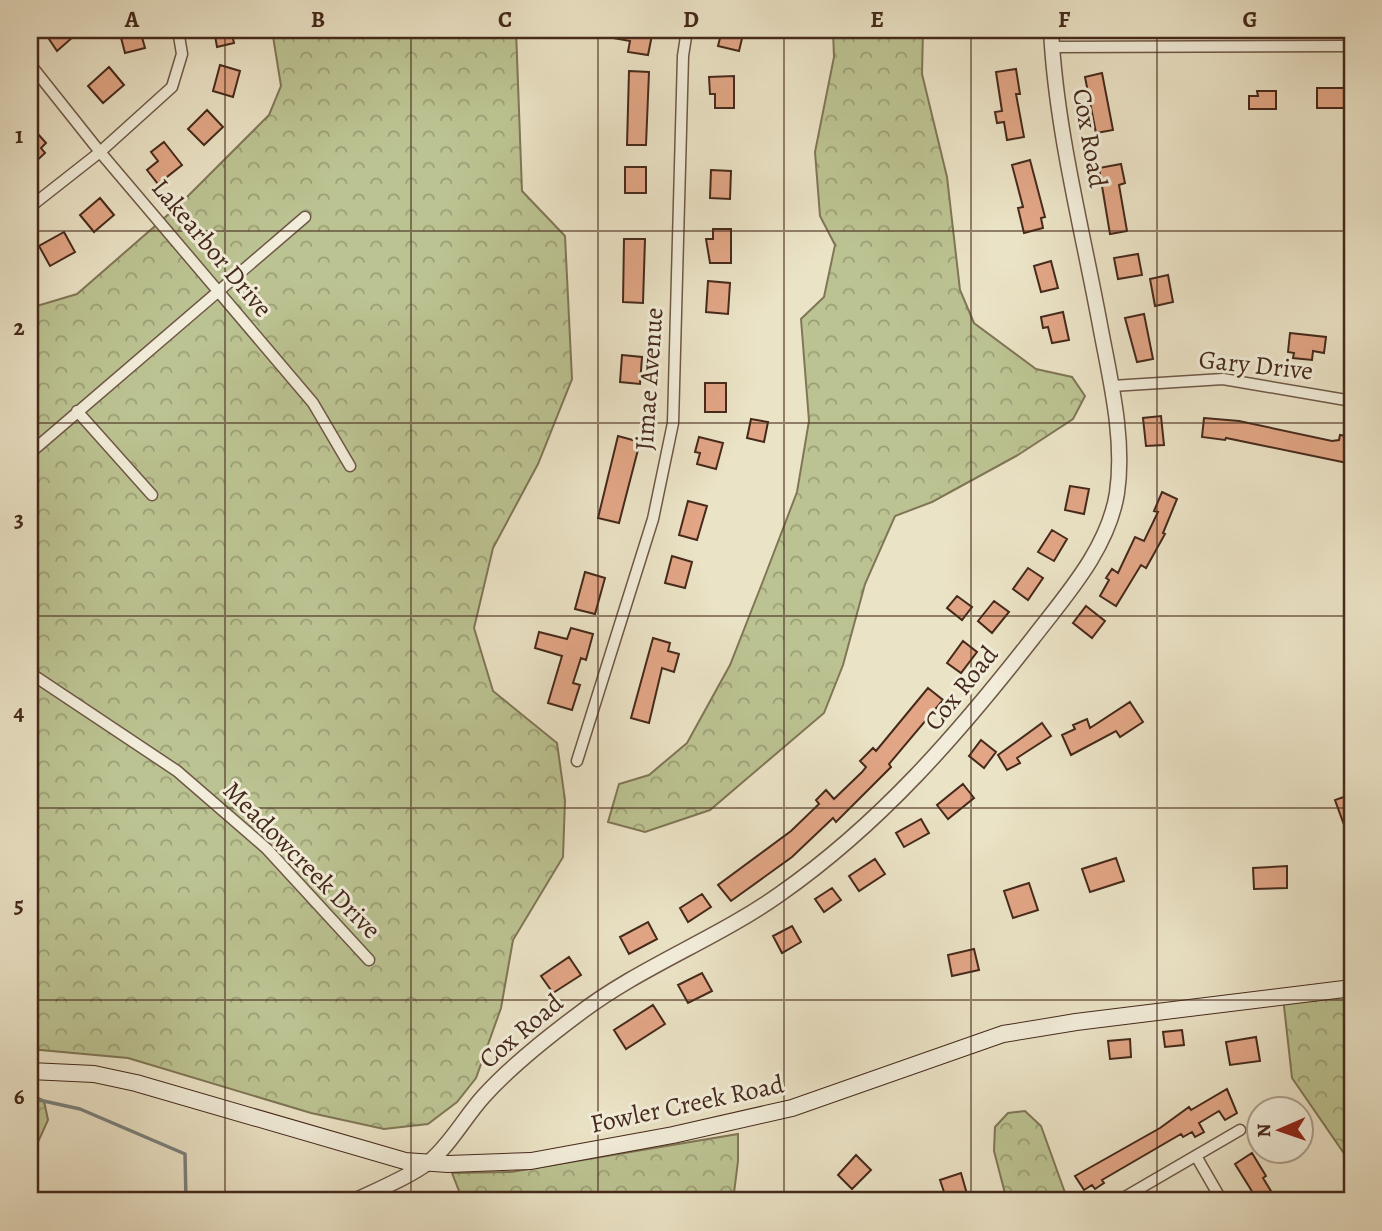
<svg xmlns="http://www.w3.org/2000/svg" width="1382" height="1231" font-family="Alegreya,serif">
  <defs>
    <pattern id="forest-crowns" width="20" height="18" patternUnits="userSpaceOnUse" patternTransform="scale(1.75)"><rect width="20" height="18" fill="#bcc392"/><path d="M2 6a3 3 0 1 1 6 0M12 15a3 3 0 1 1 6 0" fill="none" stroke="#9b9e76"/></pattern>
  </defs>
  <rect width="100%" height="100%" fill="#ebe3c6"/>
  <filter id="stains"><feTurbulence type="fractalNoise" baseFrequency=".00286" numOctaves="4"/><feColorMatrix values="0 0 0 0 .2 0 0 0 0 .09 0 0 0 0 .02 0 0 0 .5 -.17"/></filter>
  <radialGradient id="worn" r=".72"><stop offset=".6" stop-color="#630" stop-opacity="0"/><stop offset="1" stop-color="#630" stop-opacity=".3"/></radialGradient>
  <path fill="url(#forest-crowns)" stroke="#807656" stroke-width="2" d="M272,30h244l6,161 43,45 7,143 -34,85 -45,84 -19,80 19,63 64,52 8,57 -2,57 -50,83 -12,68 -25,70 -19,24 -29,22 -44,5 -73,-16 -183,-55 -98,-9v-741l47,-14 101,-88 91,-91 12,-29z
    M833,30h90l-1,44 25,103 13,113 14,33 62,46 36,8 13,19 -12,23 -55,36 -86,47 -37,14 -30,68 -22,81 -19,48 -114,97 -65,22 -37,-10 11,-38 30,-9 38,-32 43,-78 33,-84 34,-89 12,-71 -8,-102 23,-22 11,-52 -15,-29 -5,-64 19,-95z
    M1336,990l16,9v166l-60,-87 -9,-81z
    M30,1093l14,8 4,19 -10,22h-8z
    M1025,1111l16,15 27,75h-61l-13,-50 1,-24 13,-14z
    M738,1134v27l-5,40h-270l-11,-28 59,-1z"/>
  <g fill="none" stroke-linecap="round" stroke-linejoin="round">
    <path stroke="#7a817d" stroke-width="3.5" d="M30,1098l50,11 105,45 1,47"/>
  </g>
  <path fill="#e2a686" stroke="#45291b" stroke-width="2" d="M43,30h24l6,7 -16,14z
    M119,30h21l5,18 -20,5z
    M214,30h17l3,13 -17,4z
    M596,30h57l-5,25 -20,-3 2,-11 -34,-6z
    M722,30h22l-5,21 -21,-5z
    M220,65l20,6 -7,26 -20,-6z
    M109,67l15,18 -21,18 -15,-17z
    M1016,69l4,25h-4l8,43 -17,3 -3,-18 -7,1 -2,-11 7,-1 -6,-39z
    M629,71l20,1 -3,73h-19z
    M1102,73l11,57 -17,3 -11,-56z
    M734,76v32h-19v-14h-5l-1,-17z
    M1317,88h32v20h-32z
    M1257,91h19v18h-27v-13h9z
    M207,110l16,17 -19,18 -16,-16z
    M30,125l16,18 -5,5 4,5 -15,14z
    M164,142l18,23 -24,19 -11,-14 11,-9 -7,-9z
    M1030,160l15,57 -4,1 2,10 -19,5 -6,-25 5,-1 -11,-42z
    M1121,164l4,19 -6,2 8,46 -17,3 -11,-66z
    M625,167h21v26h-21z
    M711,170l20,1 -1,28 -20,-1z
    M100,198l14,17 -20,17 -14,-17z
    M713,229h18v34h-21l-4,-24h7z
    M64,232l11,20 -25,14 -11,-20z
    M624,239h21l-2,64 -20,-1z
    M1138,254l4,21 -24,4 -4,-21z
    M1051,261l7,27 -17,4 -7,-26z
    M1168,275l5,27 -18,4 -5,-27z
    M708,281l22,2 -2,31 -22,-2z
    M1063,312l6,28 -17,3 -4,-16 -5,1 -2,-11z
    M1144,314l9,45 -16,3 -12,-44z
    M1290,333l36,4 -2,16 -11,-2 -1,9 -19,-2 1,-5 -6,-1z
    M622,355l20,2 -2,27 -20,-2z
    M705,383h21v29h-21z
    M1161,416l3,29 -18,1 -3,-28z
    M1204,418l35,3 93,20 7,-1 1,-5 12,2v27l-126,-26 -1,2 -23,-3z
    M751,419l17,3 -4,20 -17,-4z
    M618,436l22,6 -21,81 -21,-5z
    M699,437l24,6 -7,26 -19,-5 3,-11 -5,-1z
    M1070,486l19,3 -5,25 -19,-4z
    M1162,492l15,7 -14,34 2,1 -19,34 -5,-3 -25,41 -16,-10 9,-16 -3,-2 6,-9 6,4 17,-36 9,4 14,-29 -4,-1z
    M688,501l19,5 -10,34 -18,-5z
    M1052,530l15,9 -13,22 -16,-9z
    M672,556l20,6 -7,26 -20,-5z
    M1028,568l15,10 -15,22 -15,-11z
    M585,572l20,6 -10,36 -20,-5z
    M957,596l15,11 -10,13 -15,-12z
    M994,601l15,11 -17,21 -14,-12z
    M1086,606l19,15 -13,17 -19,-15z
    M571,628l22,6 -7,26 -5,-2 -8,25 7,2 -8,25 -24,-7 14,-47 -27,-8 4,-16 28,7z
    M653,638l17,5 -2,8 11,3 -5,18 -12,-4 -13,55 -18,-5z
    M963,641l14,11 -16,21 -14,-10z
    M928,688l15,12 -54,64 2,3 -55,55 -3,-4 -41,39 -61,44 -13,-16 73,-54 28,-27 -3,-4 10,-10 8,9 28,-27 4,-5 -6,-6 13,-13 3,3z
    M1130,702l13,20 -23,15 -4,-6 -45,24 -9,-20 13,-6 -2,-4 14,-6 3,9z
    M1042,723l9,13 -34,22 3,5 -13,7 -9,-15z
    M981,740l15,12 -12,16 -15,-12z
    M963,784l11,14 -26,21 -11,-14z
    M1352,794v50h-1l-16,-44z
    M921,819l8,14 -25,14 -8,-14z
    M1116,858l8,23 -34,11 -8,-23z
    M875,859l10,15 -26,17 -10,-15z
    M1287,866v22l-33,1 -1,-21z
    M1029,883l9,27 -25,8 -9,-27z
    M832,888l9,12 -17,12 -9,-13z
    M702,894l9,13 -23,15 -8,-14z
    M648,922l9,17 -28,15 -9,-17z
    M792,926l9,16 -19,11 -9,-17z
    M974,949l5,21 -27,6 -4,-21z
    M569,957l12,18 -28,18 -12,-17z
    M702,973l10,18 -24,12 -10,-18z
    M653,1005l12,19 -39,25 -12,-19z
    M1182,1030l2,15 -19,2 -2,-15z
    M1256,1037l4,24 -30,4 -4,-23z
    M1130,1039l1,18 -21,2 -2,-18z
    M1227,1089l10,24 -12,7 -6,-9 -20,12 5,9 -9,5 -3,-5 -9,5 -2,-3 -79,46 2,3 -9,6 -3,-4 -8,5 -9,-14 85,-48 29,-21 2,3z
    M1252,1153l14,23 -3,2 14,23h-19l-23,-37z
    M856,1155l15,15 -19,19 -14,-14z
    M961,1173l8,28h-22l-7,-21z"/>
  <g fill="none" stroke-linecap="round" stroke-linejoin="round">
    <defs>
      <path id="minor" d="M1052,47l300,-1
        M30,64l70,88 213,251 37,63
        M30,207l70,-55 72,-65 10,-33 -4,-24
        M1112,386l111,-7 129,22
        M77,411l75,84
        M30,453l275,-236
        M30,673l147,98 90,78 102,111
        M577,761l76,-242 20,-96 10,-367 4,-26
        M1196,1156l26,45
        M1118,1201l122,-71"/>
      <path id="tertiary" d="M354,1201c25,-12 53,-23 75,-39 21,-17 36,-45 54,-65 27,-30 61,-57 93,-81 63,-49 139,-76 204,-122 100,-70 178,-160 253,-256 33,-43 75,-89 84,-145 8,-55 -7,-114 -17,-168 -18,-97 -44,-196 -49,-295"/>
      <path id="secondary" d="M30,1071l64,3 42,9 269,78 43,3 83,-3 142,-26 119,-27 211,-74 73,-12 276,-34"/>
    </defs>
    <use href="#minor" stroke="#6e5846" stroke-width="13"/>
    <use href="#tertiary" stroke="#6e5846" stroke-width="17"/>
    <use href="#secondary" stroke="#45291b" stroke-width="18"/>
    <use href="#minor" stroke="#f2edda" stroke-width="10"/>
    <use href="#tertiary" stroke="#f2edda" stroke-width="14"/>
    <use href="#secondary" stroke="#f2edda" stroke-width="16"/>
  </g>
  <path fill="none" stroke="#45291b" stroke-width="2" stroke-opacity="0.55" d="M225,30v1171M411,30v1171M598,30v1171M784,30v1171M971,30v1171M1157,30v1171M30,231h1322M30,423h1322M30,616h1322M30,808h1322M30,1000h1322"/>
  <g text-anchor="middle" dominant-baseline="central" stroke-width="6" stroke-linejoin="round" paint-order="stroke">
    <g font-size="26" fill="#45291b" stroke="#f2edda">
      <text transform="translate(1090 138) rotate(80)">Cox Road</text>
      <text transform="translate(212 248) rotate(50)">Lakearbor Drive</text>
      <text transform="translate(1256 365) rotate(6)">Gary Drive</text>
      <text transform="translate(649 379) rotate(-86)">Jimae Avenue</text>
      <text transform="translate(961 688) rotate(-51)">Cox Road</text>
      <text transform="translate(302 860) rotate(45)">Meadowcreek Drive</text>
      <text transform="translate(521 1031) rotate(-40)">Cox Road</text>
      <text transform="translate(687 1104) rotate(-12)">Fowler Creek Road</text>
    </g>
  </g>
  <rect width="1382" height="1231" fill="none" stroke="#ebe3c6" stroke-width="77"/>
  <g transform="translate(1280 1130) rotate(268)"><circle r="33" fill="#f2edda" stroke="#ad9f8e" stroke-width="2"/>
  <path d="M0-5L12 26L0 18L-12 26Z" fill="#8f2418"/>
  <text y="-10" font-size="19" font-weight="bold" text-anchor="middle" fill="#45291b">N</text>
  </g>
  <rect x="38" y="38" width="1306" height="1154" fill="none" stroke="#45291b" stroke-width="2.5"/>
  <g font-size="23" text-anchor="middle" font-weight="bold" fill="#45291b">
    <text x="132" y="27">A</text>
    <text x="318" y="27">B</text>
    <text x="505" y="27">C</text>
    <text x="691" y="27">D</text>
    <text x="877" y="27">E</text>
    <text x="1064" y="27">F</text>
    <text x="1250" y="27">G</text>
    <text x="19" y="143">1</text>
    <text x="19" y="335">2</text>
    <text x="19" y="527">3</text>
    <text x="19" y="720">4</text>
    <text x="19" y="912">5</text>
    <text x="19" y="1104">6</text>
  </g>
  <rect width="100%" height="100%" filter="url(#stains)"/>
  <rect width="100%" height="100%" fill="url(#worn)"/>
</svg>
